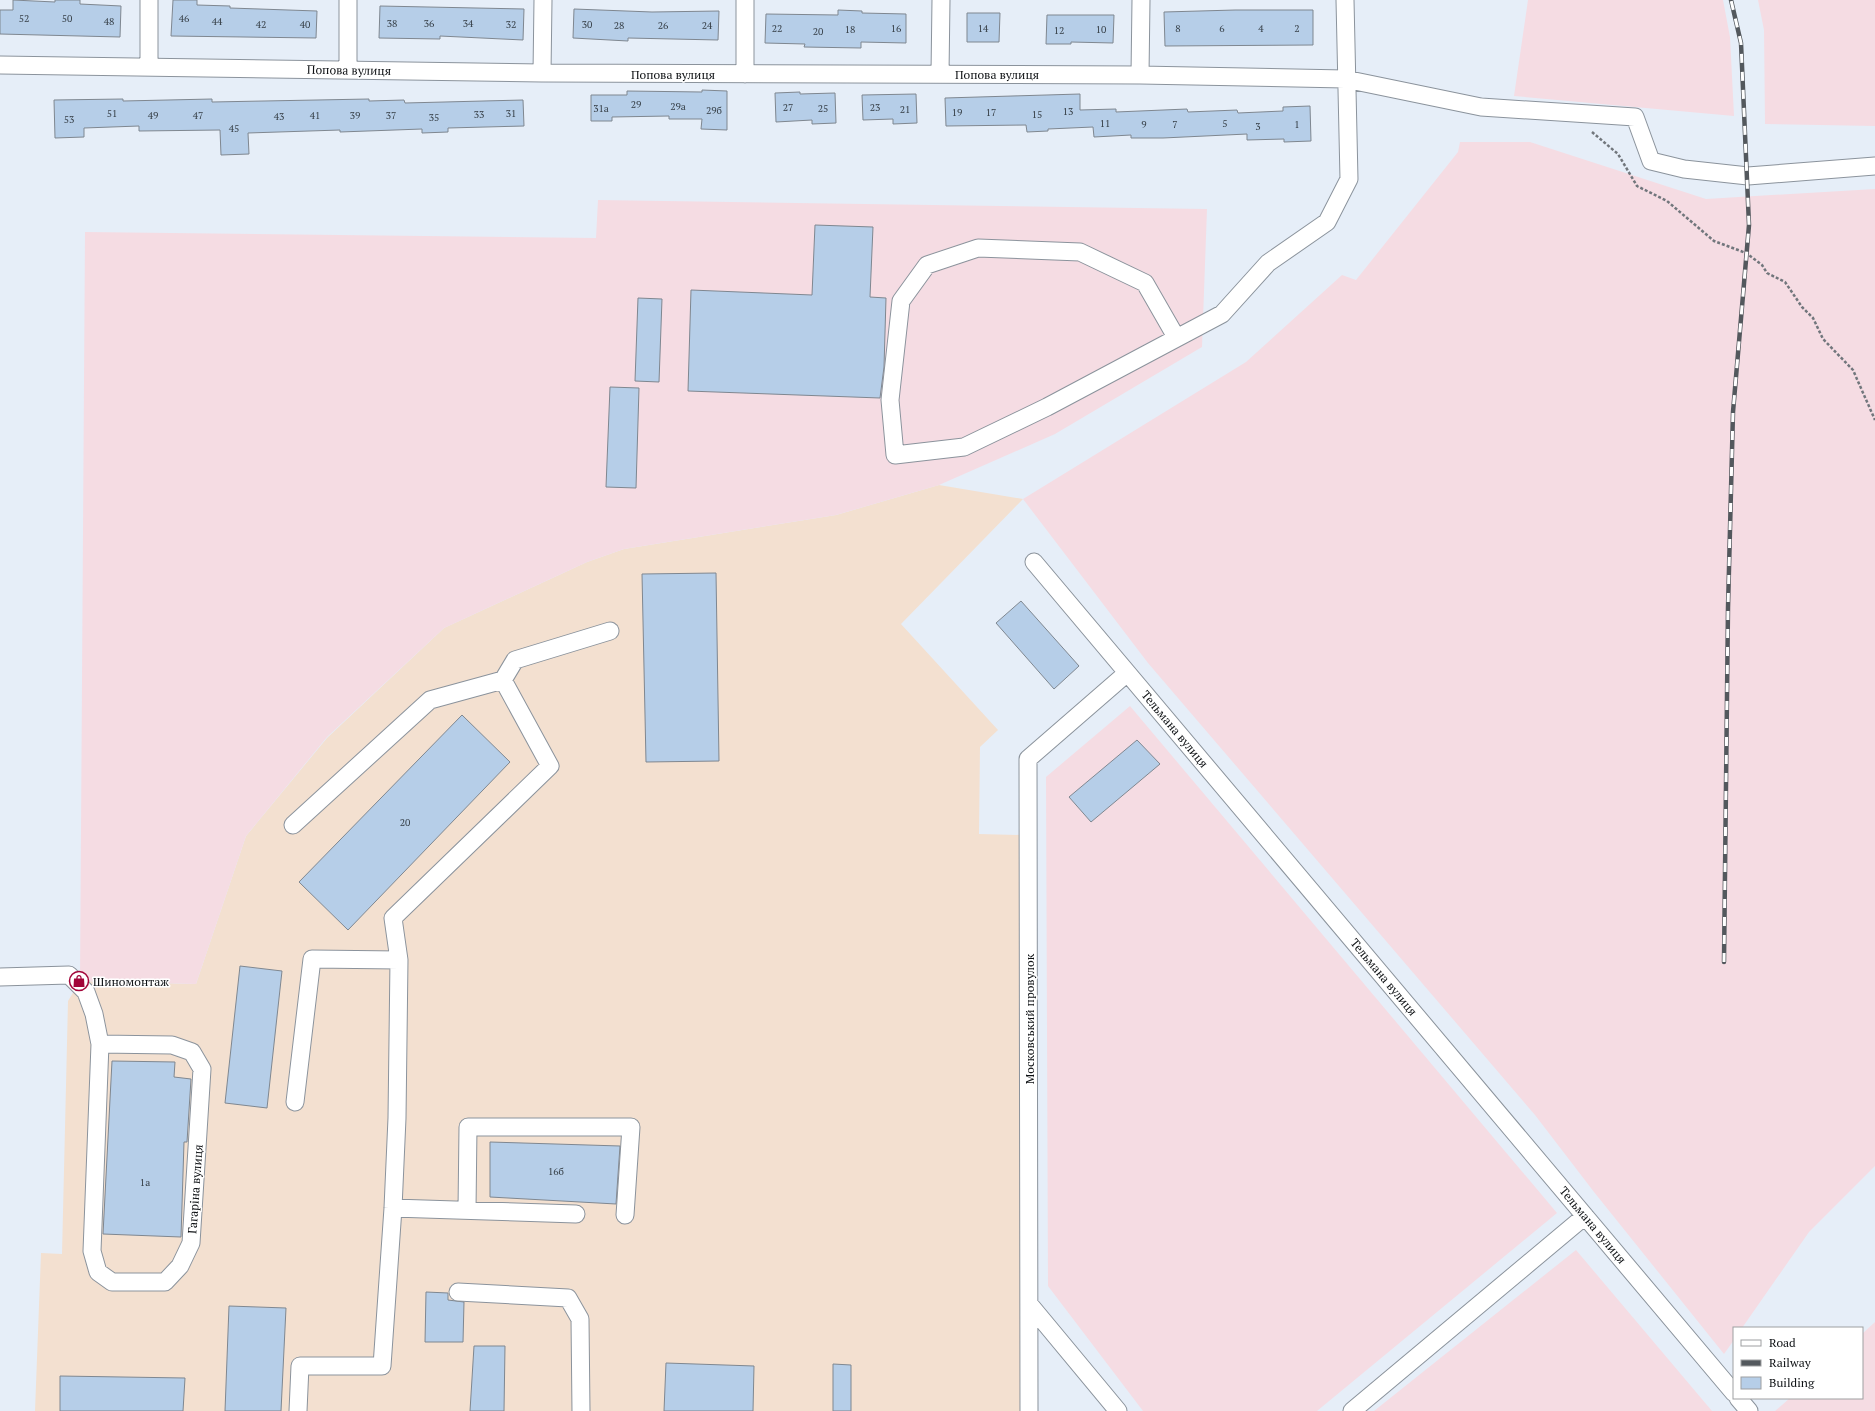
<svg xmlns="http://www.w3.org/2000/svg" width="1875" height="1411" font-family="'PT Serif',serif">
  <rect width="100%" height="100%" fill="#e6eef8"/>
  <path fill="#f3e0d0" d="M939,485l84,14 -122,125 97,106 -18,17 -1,87 44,1 -3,576h-985l6,-158 21,1 6,-253 12,-20 116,3 50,-148 81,-98 117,-110 143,-66 37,-13 212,-34z"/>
  <path fill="#f5dce3" d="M1528,0h195l7,37 4,79 -220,-20z
    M1758,0h117v126l-110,-2 -1,-94z
    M1460,142h70l176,57 169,-10v977l-66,66 -67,96h-8v12l-10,14 -130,-162 -59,-77 -387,-452 -125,-164 223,-137 96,-87 14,5 102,-128z
    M598,200l609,9 -5,138 -147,87 -116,51 -103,30 -212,34 -37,13 -143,66 -117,109 -81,99 -50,148 -116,-3 5,-749 511,6z
    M1130,706l427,507 -240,198h-174l-95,-125 -2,-509z
    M1576,1250l136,161h-338z
    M1875,1322v89h-100l15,-13h72v-64z"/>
  <path fill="#b6cee8" stroke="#7f8790" d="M13,0l42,2v-2h25v4l41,2 -1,31 -120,-3v-24h13z
    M173,0h24v5l33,1v2l87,3 -1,27 -145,-2z
    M380,6l144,3 -1,31 -83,-4v3l-61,-1z
    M574,9l78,3 67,-1 -1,29 -90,-2v3l-55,-3z
    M838,10l24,1v2l44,1v29l-45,-1v6l-57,-1 1,-3 -40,-1 1,-29 72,1z
    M1235,10h78v35l-148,1 -1,-34z
    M967,13h33l-1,29h-32z
    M1047,15h67l-1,28 -42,-1v2h-25z
    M702,90l25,1v39l-26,-1 1,-10h-33v-3l-57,1v4h-21v-26h36v-4l75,1z
    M800,92v2l35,-1 1,30 -24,1v-4l-36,2 -1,-29z
    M916,94l1,29 -24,1v-5l-30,1 -1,-25z
    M1080,94v16l36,-1v3l71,-3 1,3 49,-2 1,3 45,-2v-4l27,-1 1,35 -27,1v-3l-37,1v-6l-84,4h-32v-3l-37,2 -1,-10 -45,2v2l-21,1 -1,-7 -80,1 -1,-28z
    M123,99v2l89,-2v3l157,-3v2l35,-1 1,3 118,-3 1,26 -76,2v4l-26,1v-4l-82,3v-2l-92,3 1,21 -28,1 -1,-25 -81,1v-5l-55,2v9l-29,1 -1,-38z
    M815,225l58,2 -3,70 16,1 -2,69 -4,31 -192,-7 3,-101 121,5z
    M638,298l24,1 -3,83 -24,-1z
    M610,387l29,1 -3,100 -30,-1z
    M716,573l3,188 -73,1 -4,-188z
    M1021,601l58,65 -25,23 -58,-66z
    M462,715l48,47 -162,168 -49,-48z
    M1137,740l23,24 -69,58 -22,-25z
    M240,966l42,5 -15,137 -42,-5z
    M112,1061l63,1 -1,15 17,2 -4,63h-3l-3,95 -78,-3z
    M490,1142l130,4 -4,58 -126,-7z
    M426,1292l22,1v7l16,2 -1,40h-38z
    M229,1306l57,2 -5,103h-56z
    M474,1346h31l-1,65h-34z
    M666,1363l88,3 -1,45h-89z
    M833,1364l18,1v46h-18z
    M60,1376l125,2 -2,33h-123z"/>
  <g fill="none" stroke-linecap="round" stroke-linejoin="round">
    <defs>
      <path id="minor" d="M149,0v67
        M745,0v74
        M0,65l542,8 598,2 205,4 136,28 154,10 16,44 33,8 64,7 127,-10
        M348,70v-70
        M542,73l1,-73
        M940,74l1,-74
        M1140,75l1,-75
        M1176,337l-31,-54 -65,-31 -102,-4 -51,17 -26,36 -11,99 5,55 69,-8 83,-40 175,-93 46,-51 59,-41 22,-43 -4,-179
        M1034,562l700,831
        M293,825l137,-125 73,-20
        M399,960l-6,-42 157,-152 -47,-86 12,-20 95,-29
        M0,977l69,-2 17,17 8,22 6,30 -8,207 6,21 14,10h53l15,-16 11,-23 11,-174 -10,-17 -20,-7 -72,-1
        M295,1102l17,-143 87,1 -2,158 -4,90 -11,158h-82l-2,45
        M393,1208l183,6
        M467,1210l1,-83h163l-6,88
        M458,1292l110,6 12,21 1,92
        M1030,1305l88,106
        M1738,1398l11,13
        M1029,1411l-1,-652 99,-86
        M1352,1411l233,-195"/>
    </defs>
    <use href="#minor" stroke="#8b939c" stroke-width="19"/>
    <path stroke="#71767c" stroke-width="2.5" stroke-dasharray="3 2" stroke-linecap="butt" d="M1592,132l26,22 19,32 30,15 47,40 32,12 16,12 5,8 18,9 17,25 11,11 10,21 30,31 22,50"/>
    <use href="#minor" stroke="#fff" stroke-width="17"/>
    <defs>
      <path id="rail" d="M1724,962l4,-354 5,-196 16,-187 -8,-182 -10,-43"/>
    </defs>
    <use href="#rail" stroke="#53585d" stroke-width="4.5"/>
    <use href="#rail" stroke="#fff" stroke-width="3" stroke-dasharray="9" stroke-linecap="butt"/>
  </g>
  <defs>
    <symbol id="shop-ring" viewBox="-11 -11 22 22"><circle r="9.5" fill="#fff" stroke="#a20539" stroke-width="1.5"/><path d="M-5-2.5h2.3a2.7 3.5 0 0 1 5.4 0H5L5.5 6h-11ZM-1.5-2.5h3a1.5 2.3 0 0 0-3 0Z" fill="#a20539"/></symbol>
  </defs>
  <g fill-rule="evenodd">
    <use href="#shop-ring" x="68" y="970" width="22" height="22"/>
  </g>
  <g text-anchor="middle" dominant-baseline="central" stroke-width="3" stroke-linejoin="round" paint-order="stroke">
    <g font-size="10" fill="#374048">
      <text x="24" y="18">52</text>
      <text x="67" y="18">50</text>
      <text x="184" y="18">46</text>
      <text x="109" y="21">48</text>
      <text x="217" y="21">44</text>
      <text x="392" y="23">38</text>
      <text x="429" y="23">36</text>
      <text x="468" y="23">34</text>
      <text x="261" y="24">42</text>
      <text x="305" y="24">40</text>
      <text x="511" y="24">32</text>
      <text x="587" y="24">30</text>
      <text x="619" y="25">28</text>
      <text x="663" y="25">26</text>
      <text x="707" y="25">24</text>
      <text x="777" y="28">22</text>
      <text x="896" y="28">16</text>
      <text x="983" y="28">14</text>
      <text x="1178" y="28">8</text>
      <text x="1222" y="28">6</text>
      <text x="1261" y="28">4</text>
      <text x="1297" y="28">2</text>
      <text x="850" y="29">18</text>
      <text x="1101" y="29">10</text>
      <text x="1059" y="30">12</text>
      <text x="818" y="31">20</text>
      <text x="636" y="104">29</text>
      <text x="678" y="106">29а</text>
      <text x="788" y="107">27</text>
      <text x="875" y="107">23</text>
      <text x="601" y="108">31а</text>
      <text x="823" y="108">25</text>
      <text x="905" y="109">21</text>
      <text x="714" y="110">29б</text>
      <text x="1068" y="111">13</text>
      <text x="957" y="112">19</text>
      <text x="991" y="112">17</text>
      <text x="112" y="113">51</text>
      <text x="511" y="113">31</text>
      <text x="479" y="114">33</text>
      <text x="1037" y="114">15</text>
      <text x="153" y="115">49</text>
      <text x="198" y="115">47</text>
      <text x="315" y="115">41</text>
      <text x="355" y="115">39</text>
      <text x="391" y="115">37</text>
      <text x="279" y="116">43</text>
      <text x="434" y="117">35</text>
      <text x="69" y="119">53</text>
      <text x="1105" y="123">11</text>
      <text x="1225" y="123">5</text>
      <text x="1144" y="124">9</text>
      <text x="1175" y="124">7</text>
      <text x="1297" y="124">1</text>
      <text x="1258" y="126">3</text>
      <text x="234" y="128">45</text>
      <text x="405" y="822">20</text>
      <text x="556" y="1171">16б</text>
      <text x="145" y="1182">1а</text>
    </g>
    <g font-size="12" fill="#0d1013" stroke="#fff">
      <text transform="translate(349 70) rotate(1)">Попова вулиця</text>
      <text x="673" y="74">Попова вулиця</text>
      <text x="997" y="74">Попова вулиця</text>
      <text transform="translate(1175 729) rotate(50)">Тельмана вулиця</text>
      <text transform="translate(1384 977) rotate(50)">Тельмана вулиця</text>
      <text transform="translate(1029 1019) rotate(-90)">Московський провулок</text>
      <text transform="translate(195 1189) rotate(-86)">Гагаріна вулиця</text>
      <text transform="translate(1593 1225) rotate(50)">Тельмана вулиця</text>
    </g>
    <g font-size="12" fill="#0d1013" stroke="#fff" text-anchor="start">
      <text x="93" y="981">Шиномонтаж</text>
    </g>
  </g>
  <rect x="1733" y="1327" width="130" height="72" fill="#ffffff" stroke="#9e9fa1"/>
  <rect x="1741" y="1340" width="20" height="6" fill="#ffffff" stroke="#9e9fa1"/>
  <text x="1769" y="1347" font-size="12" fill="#0d1013">Road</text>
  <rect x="1741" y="1360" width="20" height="6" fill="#53585d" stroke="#9e9fa1"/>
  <text x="1769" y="1367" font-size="12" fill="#0d1013">Railway</text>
  <rect x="1741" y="1377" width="20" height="12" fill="#b6cee8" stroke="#9e9fa1"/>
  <text x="1769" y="1387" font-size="12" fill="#0d1013">Building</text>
</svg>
